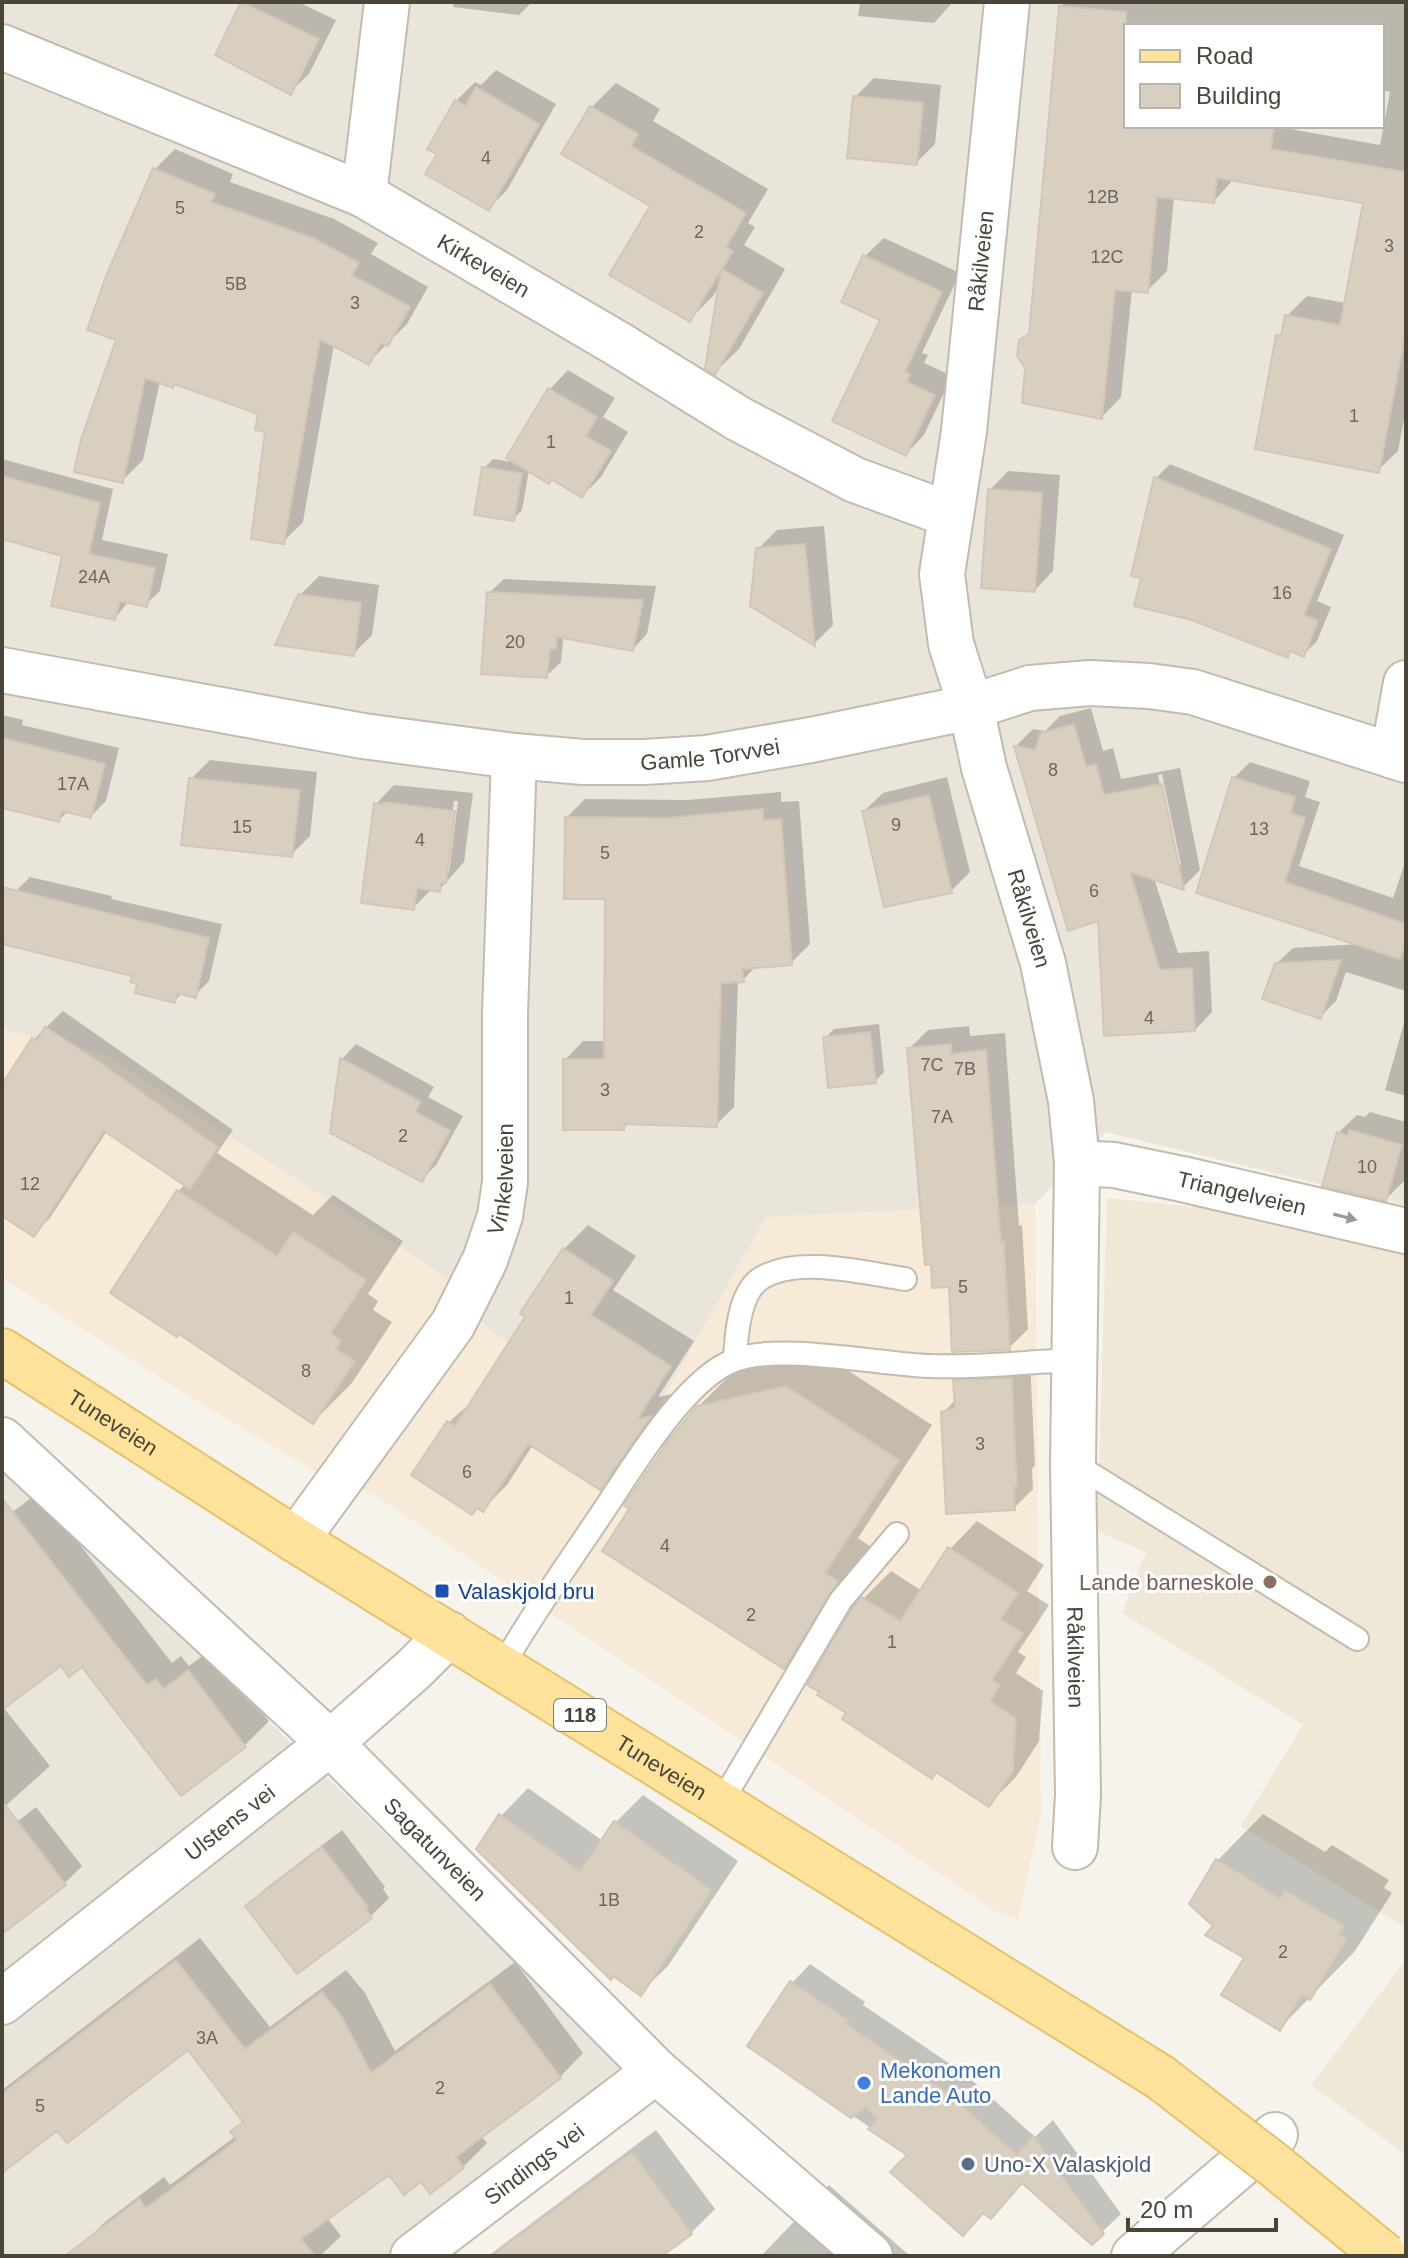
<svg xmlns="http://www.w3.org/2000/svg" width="1408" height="2258" font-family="Arial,sans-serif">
  <rect width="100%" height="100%" fill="#f6f3ec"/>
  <path fill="#eae5da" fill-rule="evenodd" d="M2,2h1404v1203l-300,-73 -71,72 -269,13 -120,213 -157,-100 -45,-54 -339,-221 -103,-26zM1126,26h256v100h-256z
    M2,1464l628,606 -228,164 17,22h-417z"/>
  <path fill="#f7ead8" d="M2,1029l103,26 339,221 45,54 156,100 121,-213 269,-13 6,611 -23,104 -21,-7 -620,-415 -62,-26 -105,-62 -208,-131z"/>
  <path fill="#efe8d6" d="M1107,1198l139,14 160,44v672l-165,-102 62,-101 -181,-112 24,-61 -49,-21z
    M1406,1960v195l-95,-70z"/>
  <path fill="#0003" fill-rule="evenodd" d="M244,2h54l38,18 -27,54 -19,18 -47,-88z
    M454,2h78l-13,13 -66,-8z
    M860,2h93l-19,21 -76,-7z
    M1066,2h335l-1,2 6,1v404l-8,42 -20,19 -100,-134 6,-6 3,-14 20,-20 39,7 19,-102 -131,-22 -20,22 -40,-4 -7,74 -20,20 -15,-1 -11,107 -19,20 -75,-50 -6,-26 10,-10 30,-325zM1126,26h256v64l8,2 -10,53 -90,-16v-3h-164z
    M496,70l60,34 -49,86 -19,19 -49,-55 17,-53 19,-19 6,3z
    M874,78l67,7 -6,59 -19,19 -61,-66z
    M616,83l44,26 -7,12 115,68 -20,34 7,4 -11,18 41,24 -46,80 -24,23 6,-89 -8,13 -24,24 -37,-114 -88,-52 28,-47z
    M175,149l58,25 -3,8 104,37 44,24 -7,11 57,33 -21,37 -39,39 -34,-19 -31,178 -20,20 -16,-111 -7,-18 -84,-30 -3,3 -13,-5 -17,79 -20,20 -4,-142 -11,-61 47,-108z
    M884,238l76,35 -38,80 6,2 -4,8 28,13 -28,59 -18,19 -24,-135 -17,-63z
    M568,370l47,28 -12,19 25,15 -27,45 -19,19 -30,-18 -4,4 -19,-12 -7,40 -9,9 -29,-51 9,-9 24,4 -9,-6 42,-68z
    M2,459l111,30 -11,51 66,14 -8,37 -14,13 -17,-3 -14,17 -50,-64 -63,-17z
    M1170,464l174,71 -27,66 14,6 -14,34 -14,14 -10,-5 -6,5 -94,-37 -50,-41 13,-99z
    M1008,471l52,4 -7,96 -18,19 -45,-100z
    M824,526l9,99 -18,18 -63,-38 6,-56 19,-19z
    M319,576l60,9 -7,50 -19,19 -53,-59z
    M504,579l152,7 -9,48 -14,15 -67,-12 -3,2 -2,23 -15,14 -57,-83z
    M1091,708l12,43 10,-3 8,31 59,-11 20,102 -17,17 -29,-9 24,75 31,-2 3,61 -17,18 -95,-112 -31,10 -53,-182 17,-17 12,2 15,-15zM1162,774l19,91h-4l-19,-90z
    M2,715l21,5 -1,5 97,23 -13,53 -15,15 -22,-6 -10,10 -57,-14z
    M210,760l107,12 -7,64 -19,19 -100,-76z
    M1250,762l60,19 -5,16 15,5 -21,64 94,32 13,-38v131l-60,-19 -10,29 -16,16 -44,-53 17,-16 67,-4 -158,-51 32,-115z
    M947,777l23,95 -19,19 -87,-80 19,-18z
    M394,785l79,8 -9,69 -25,28 -7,-1 -19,19 -37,-104zM454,801h4l-9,71h-4z
    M781,792v10l18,-1 11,143 -19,19 -34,2 -14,15h-5l-4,127 -18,18 -87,-3 -5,6 -59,-68 18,-19h23l1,-144 -40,-80 18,-18 102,1z
    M30,877l82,19 -1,3 111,25 -13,57 -14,14 -13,-2 -7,7 -35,-18 -6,-8 -118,-83z
    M63,1011l170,119 -16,23 96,62 20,-20 70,46 -35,53 10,7 -5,9 19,12 -40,61 -39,39 -135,-231 8,-7 -79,-53 -57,87 -17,17 -31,-21v-127l32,-48z
    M1406,1016v80l-21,-6z
    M879,1024l5,48 -9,9 -50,-43 9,-9z
    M969,1026l1,10 35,-3 14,193 3,-1 6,104 -19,19 -58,-63 -42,-236 19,-19z
    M356,1044l78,43 -6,10 35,19 -27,49 -14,14 -89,-47 9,-73z
    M1370,1112l36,10v52l-1,6 -19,19 -48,-66 19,-18 8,2z
    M588,1225l48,31 -23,34 81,51 -36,56 14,-3 -48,70 -24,24 -67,-43 -26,40 -24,24 -69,-35 35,-52 26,-23 53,-83 36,-67z
    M821,1353l111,72 -74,113 13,9 -53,86 -34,34 -86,-260 35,-35z
    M1030,1360l5,105 -3,4 1,20 -19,19 -71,-95 13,-14 -1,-18 19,-19z
    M39,1492l133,171 9,-7 8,10 24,-18 56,73 -24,24 -63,49 -99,-130 -22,-1 -58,44 47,59 -48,43v-289z
    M977,1521l67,44 -17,26 22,14 -31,47 8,5 -10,16 27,18 -4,50 -23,36 -27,27 -141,-91 16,-115 27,-27 31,20 28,-42z
    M528,1788l75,53 13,-19 27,-27 95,66 -70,105 -28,27 -139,-177z
    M36,1807l46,59 -17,17 -63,49v-98z
    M1263,1814l62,38 7,-7 57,35 -5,8 8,5 -37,58 -75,77 -34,-70 -31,-32 3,-66z
    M342,1830l43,57 -2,2 6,9 -18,18 -123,-10 18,-18z
    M200,1938l70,89 76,-57 19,23 30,58 120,-89 68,91 -23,24 -79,59 6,7 -24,24 -42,12 -32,-7 -62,46 14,18 -21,20h-231l-8,-10 24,-24 59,-45 6,8 66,-49 -3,-4 12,-12 -57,-72 -130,80 -56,41v-79z
    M810,1964l55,38 -2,3 102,69 70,63 18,-17 68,94 -19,18 -79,-50 -32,35 -81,-62 -160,-110 42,-62z
    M656,2130l59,79 -24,24 -32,23h-171z
    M829,2185l81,71h-149z"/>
  <path fill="#d8cfc1" stroke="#d3c7b4" stroke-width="2" d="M241,2l78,37 -28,56 -76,-40z
    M1059,6l67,6v114h148l-3,23 135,23v159l-27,142 -124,-24 21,-114 5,1 4,-21 55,10 23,-122 -146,-25 -3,25 -57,-6 -9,96 -33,-3 -13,129 -80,-16 3,-35 -8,-12 2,-16 10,-6z
    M476,87l63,37 -50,87 -64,-37 12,-20 -10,-5 28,-49 10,6z
    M853,96l70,7 -6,62 -70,-7z
    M590,106l48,28 -7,12 115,67 -20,34 7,4 -11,18 41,24 -48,82 -10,-7 16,-98 -31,52 -81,-47 41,-69 -89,-52z
    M153,168l62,26 -4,8 102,36 46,25 -7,12 58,32 -22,39 -7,-3 -12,22 -49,-26 -36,205 -33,-5 14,-107 -10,-2 3,-16 -84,-30 -1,4 -28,-10 -22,105 -49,-11 7,-33 35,-99 -29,-10 19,-54z
    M863,255l79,37 -37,80 5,2 -3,8 28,13 -29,61 -74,-35 48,-101 -39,-18z
    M548,388l49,29 -11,19 25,15 -29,47 -31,-19 -2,5 -43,-26z
    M482,467l40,6 -8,48 -40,-6z
    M2,476l98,27 -11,51 66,14 -8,39 -27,-6 -5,19 -64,-14 11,-50 -60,-17z
    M1154,477l177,72 -27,66 14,6 -14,36 -14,-6 -2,7 -96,-38 -58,-14 7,-28 -10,-2z
    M988,489l54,4 -7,99 -54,-4z
    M805,544l10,102 -65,-40 6,-58z
    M487,592l156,8 -10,51 -76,-14 -1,12h-6l-3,29 -66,-4z
    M298,594l63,9 -7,53 -79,-11z
    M1074,724l12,43 10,-3 8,31 58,-11 22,106 -54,-18 30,98 32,-2 3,63 -91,5 -6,-115 -30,10 -54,-185 21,4 6,-17z
    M2,738l103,26 -14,54 -29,-7 -3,11 -57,-14z
    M1232,777l63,20 -5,16 15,5 -20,64 121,42v17l-6,18 -204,-66z
    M189,778l111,12 -8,67 -111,-12z
    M929,795l23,98 -68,14 -22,-96z
    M384,802l71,9 -9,72h-5l-1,9 -23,-4 -3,22 -53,-7 13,-100 10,2z
    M763,809v11l18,-1 11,146 -50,4 2,13 -23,1 -4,144 -93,-3v6h-61v-71h41l1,-160h-41l1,-82 102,1z
    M2,887l207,51 -13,60 -19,-5 -2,10 -40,-10 2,-9 -7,-2 2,-6 -130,-32z
    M1341,960l-20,59 -59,-20 13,-36z
    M45,1027l50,32 123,88 -28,42 -86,-58 -70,106 -32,-21v-132l30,-46 4,3z
    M870,1032l6,51 -48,5 -5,-51z
    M951,1044v10l35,-4 15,193 3,-1 6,108 -58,2 -3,-65 -17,1 -1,-24 -6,1 -18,-217z
    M340,1058l81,44 -6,10 35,19 -28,51 -92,-49z
    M1349,1130l53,15 -16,56 -64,-15 15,-54 11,4z
    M177,1190l100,66 16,-24 73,48 -35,53 10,8 -5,8 19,12 -42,63 -134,-90 -2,3 -67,-44z
    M563,1248l50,33 -22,34 80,51 -34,54 14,-4 -51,74 -72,-46 -45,68 -6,-4 -5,7 -61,-40 36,-54 8,5 70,-109 -5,-4z
    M1012,1378l5,108 -3,1 1,23 -69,4 -5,-102 14,-4 -2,-28z
    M786,1386l113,74 -74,113 13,8 -54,88 -182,-118 27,-42 -5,-4 13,-19 33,-48 27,-32z
    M2,1498l145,187 9,-6 8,10 24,-19 58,77 -65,49 -99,-129 -13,10 -8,-11 -59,44z
    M948,1547l70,46 -17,26 22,14 -31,47 8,5 -10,16 26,17 -3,53 -24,36 -53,-35 -4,7 -90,-60 4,-6 -29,-18 2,-3 -12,-7 45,-77 10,-11 38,24z
    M2,1801l64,84 -64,49z
    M499,1814l81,57 34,-50 98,69 -71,106 -28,-20 -2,4 -135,-131z
    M322,1847l46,60 -2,2 6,9 -75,56 -52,-68z
    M1216,1859l64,39 5,-8 59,36 -5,8 8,5 -37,61 -8,-5 -22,36 -59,-36 23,-37 -39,-23 8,-9 -24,-22z
    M176,1960l69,89 77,-57 20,25 29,56 119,-89 71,94 -105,79 8,11 -34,26 -9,-12 -17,13 -15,-20 -88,64 14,17h-250l74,-57 7,9 91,-68 -7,-8 13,-10 -55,-72 -121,93 -10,-12 -55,42v-79z
    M790,1981l59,40 -3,3 101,68 70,63 16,-19 71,98 -12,11 -70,-62 -31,36 -8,-6 -20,23 -73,-64 17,-17 -39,-26 9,-10 -11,-12 -15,11 -104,-72z
    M632,2152l60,82 -30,22h-171z"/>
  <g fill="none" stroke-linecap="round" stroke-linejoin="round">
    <defs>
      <path id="lane" d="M735,1360c1,-23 4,-67 25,-81 37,-24 104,-6 145,0
        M1073,1463l284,176
        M502,1667c29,-51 63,-99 96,-148 30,-44 86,-141 137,-159 46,-17 142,4 194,6 48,2 97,-4 145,-6
        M721,1803l120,-203 56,-66"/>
      <g id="street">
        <path id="s1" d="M1007,2l-43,429 -22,143 9,70 20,63 13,61 59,195 28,138 6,62 -4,300 5,332 -3,52"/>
        <path id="s2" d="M2,47l362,148 254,149 121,75 116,61 96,35"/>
        <path d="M364,195l23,-193"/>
        <path id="s3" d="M2,670l361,66 151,20 69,6h61l63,-4 104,-18 160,-33 59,-19 60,-5 59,3 44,6 213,68"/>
        <path d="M1393,756l13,-73"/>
        <path id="s4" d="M1077,1163l37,2 68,14 224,52"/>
        <path id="s5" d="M2,1440l328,303 326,328 214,185"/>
        <path id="s6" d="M296,1540l157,-216 32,-64 15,-44 5,-34v-169l9,-257"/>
        <path id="s7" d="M2,2002l328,-259 84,-74 35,-35"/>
        <path id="s8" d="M413,2256l243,-185"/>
        <path d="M1134,2256l141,-121"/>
      </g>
      <g id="primary">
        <path id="s9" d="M2,1351l294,189 864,537"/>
      </g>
    </defs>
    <use href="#lane" stroke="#c2bbae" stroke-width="26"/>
    <use href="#street" stroke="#c2bbae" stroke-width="48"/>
    <use href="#primary" stroke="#e6c16a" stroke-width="48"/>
    <use href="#lane" stroke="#fff" stroke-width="22"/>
    <use href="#street" stroke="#fff" stroke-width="44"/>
    <use href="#primary" stroke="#ffe39c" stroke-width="44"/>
    <defs>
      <path id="primary-bridge" d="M1160,2077l114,88 111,91"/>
    </defs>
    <use href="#primary-bridge" stroke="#e6c16a" stroke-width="48" stroke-linecap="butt"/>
    <use href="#primary-bridge" stroke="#ffe39c" stroke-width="44"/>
  </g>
  <defs><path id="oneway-solid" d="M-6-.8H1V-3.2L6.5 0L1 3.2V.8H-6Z" transform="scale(2)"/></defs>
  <use fill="#9c9892" href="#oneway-solid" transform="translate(1345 1217) rotate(14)"/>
  <circle fill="#8d6e63" stroke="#fff" stroke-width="3" cx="1270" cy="1582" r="8"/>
  <rect fill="#1a4fb4" stroke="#fff" stroke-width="3" x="434" y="1583" width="16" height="16" rx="4"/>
  <circle fill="#3f7fe0" stroke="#fff" stroke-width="3" cx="864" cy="2083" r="8"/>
  <circle fill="#5c6f8a" stroke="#fff" stroke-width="3" cx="968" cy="2164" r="8"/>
  <g text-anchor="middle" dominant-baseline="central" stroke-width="6" stroke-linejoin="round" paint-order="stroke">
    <g font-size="18" fill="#6e675b">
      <text x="486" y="158">4</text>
      <text x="1103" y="197">12B</text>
      <text x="180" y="208">5</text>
      <text x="699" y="232">2</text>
      <text x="1389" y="246">3</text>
      <text x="1107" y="257">12C</text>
      <text x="236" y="284">5B</text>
      <text x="355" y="303">3</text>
      <text x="1354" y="416">1</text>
      <text x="551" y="442">1</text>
      <text x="94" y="577">24A</text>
      <text x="1282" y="593">16</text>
      <text x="515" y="642">20</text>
      <text x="1053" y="770">8</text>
      <text x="73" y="784">17A</text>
      <text x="896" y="825">9</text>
      <text x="242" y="827">15</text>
      <text x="1259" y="829">13</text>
      <text x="420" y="840">4</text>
      <text x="605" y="853">5</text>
      <text x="1094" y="891">6</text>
      <text x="1149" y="1018">4</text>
      <text x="932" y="1065">7C</text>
      <text x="965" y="1069">7B</text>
      <text x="605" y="1090">3</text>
      <text x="942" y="1117">7A</text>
      <text x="403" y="1136">2</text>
      <text x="1367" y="1167">10</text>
      <text x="30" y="1184">12</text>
      <text x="963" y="1287">5</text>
      <text x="569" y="1298">1</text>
      <text x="306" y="1371">8</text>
      <text x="980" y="1444">3</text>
      <text x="467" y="1472">6</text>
      <text x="665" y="1546">4</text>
      <text x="751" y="1615">2</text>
      <text x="892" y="1642">1</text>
      <text x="609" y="1900">1B</text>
      <text x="1283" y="1952">2</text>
      <text x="207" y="2038">3A</text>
      <text x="440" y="2088">2</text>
      <text x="40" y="2106">5</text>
    </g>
    <rect fill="#fff" stroke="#817c74" stroke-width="2" x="554" y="1699" width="52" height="32" rx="6"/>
    <g font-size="20" font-weight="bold" fill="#4b4439">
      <text x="580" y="1715">118</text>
    </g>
    <g font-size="22" fill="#4b4439" stroke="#fff">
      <text transform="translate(981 261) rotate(-84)">Råkilveien</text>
      <text stroke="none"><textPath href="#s2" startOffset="530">Kirkeveien</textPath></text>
      <text stroke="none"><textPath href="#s3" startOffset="716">Gamle Torvvei</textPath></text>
      <text stroke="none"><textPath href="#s1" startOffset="932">Råkilveien</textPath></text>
      <text stroke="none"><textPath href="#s6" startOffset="422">Vinkelveien</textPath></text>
      <text stroke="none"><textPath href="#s4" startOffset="168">Triangelveien</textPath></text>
      <text stroke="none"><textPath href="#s9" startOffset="132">Tuneveien</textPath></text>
      <text stroke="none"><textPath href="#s1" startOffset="1676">Råkilveien</textPath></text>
      <text stroke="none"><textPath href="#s9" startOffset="780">Tuneveien</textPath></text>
      <text stroke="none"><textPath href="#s7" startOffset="290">Ulstens vei</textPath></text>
      <text stroke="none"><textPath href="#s5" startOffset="596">Sagatunveien</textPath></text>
      <text stroke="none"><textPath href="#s8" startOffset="152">Sindings vei</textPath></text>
    </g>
    <g font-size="22" fill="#785e54" stroke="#fff" text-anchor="end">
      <text x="1254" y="1582">Lande barneskole</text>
    </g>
    <g font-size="22" fill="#164399" stroke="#fff" text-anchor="start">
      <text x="458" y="1591">Valaskjold bru</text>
    </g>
    <g font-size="22" fill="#366cbe" stroke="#fff" text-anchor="start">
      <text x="880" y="2070">Mekonomen<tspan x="880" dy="25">Lande Auto</tspan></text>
    </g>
    <g font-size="22" fill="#4e5e75" stroke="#fff" text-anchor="start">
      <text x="984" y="2164">Uno-X Valaskjold</text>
    </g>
  </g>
  <rect width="1408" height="2258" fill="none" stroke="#4b4439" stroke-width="8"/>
  <rect x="1124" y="24" width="260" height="104" fill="#ffffff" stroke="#b7b4b0" stroke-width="2"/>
  <rect x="1140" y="50" width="40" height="12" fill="#ffe39c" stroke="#b7b4b0" stroke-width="2"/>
  <text x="1196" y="64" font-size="24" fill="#4b4439">Road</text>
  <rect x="1140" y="84" width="40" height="24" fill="#d8cfc1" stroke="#b7b4b0" stroke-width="2"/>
  <text x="1196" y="104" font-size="24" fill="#4b4439">Building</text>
  <path d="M1128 2218v12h148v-12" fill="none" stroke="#4b4439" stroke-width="4"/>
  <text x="1140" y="2218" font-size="24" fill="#4b4439" stroke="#ffffff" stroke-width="6" paint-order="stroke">20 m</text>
</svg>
